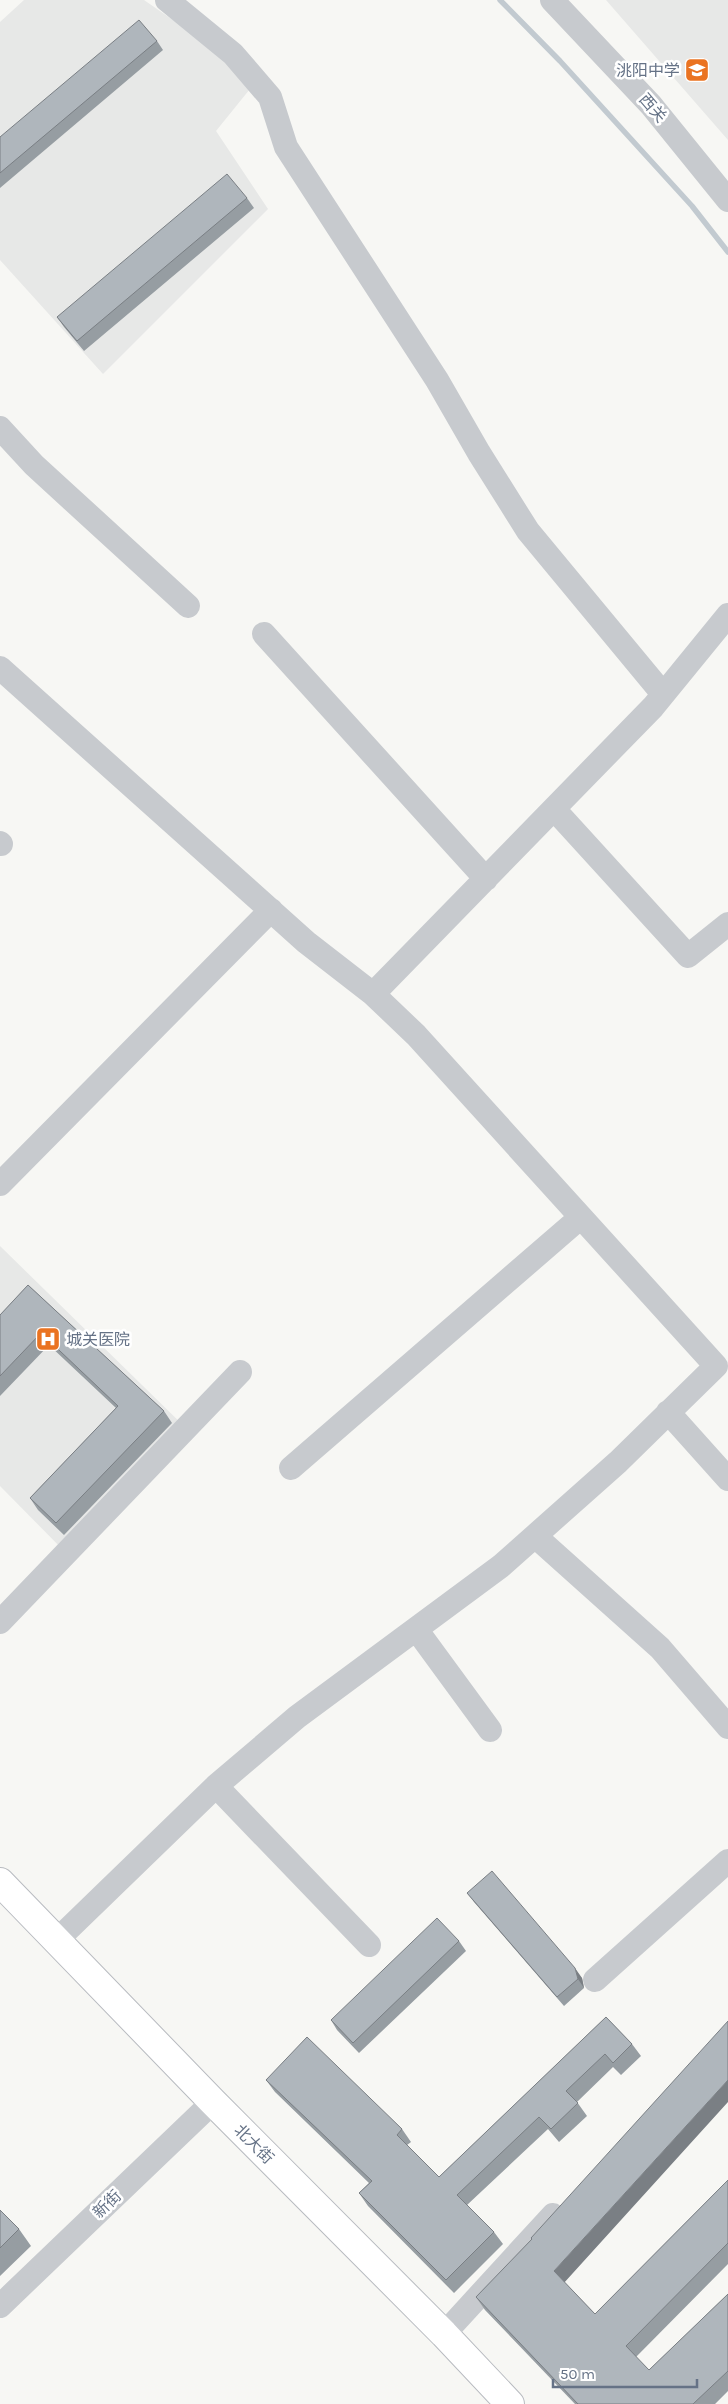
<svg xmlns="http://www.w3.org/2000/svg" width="728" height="2404" font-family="Karla,'Noto Sans SC',sans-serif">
  <rect width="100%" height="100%" fill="#f7f7f4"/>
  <path fill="#e7e8e7" d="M24,0h120l52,36 58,48 -38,47 52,78 -165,165 -103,-114v-238z
    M606,0h122v140z
    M0,1246l190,186 -120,125 -70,-71z"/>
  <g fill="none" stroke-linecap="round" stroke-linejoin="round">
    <path stroke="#c2cad0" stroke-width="5.5" d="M500,0l60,61 132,145 36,46"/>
    <defs>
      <path id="major" d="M0,1882l213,220 231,232 66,70"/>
    </defs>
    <use href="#major" stroke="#b8bbc0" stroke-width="30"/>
    <path stroke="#c7cace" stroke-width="24" d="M167,0l66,54 37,43 16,50 151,233 42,73 49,78 135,163
      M552,0l99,105 77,95
      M0,428l34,37 154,141
      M264,634l222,245
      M0,668l306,274 67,52 43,41 300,331 -98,96 -117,104 -204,151 -81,69 -159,154
      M554,809l134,147 40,-32
      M0,843l1,1
      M373,994l280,-287 75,-92
      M0,1184l271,-274
      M668,1412l60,67
      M291,1468l290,-251
      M535,1536l125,112 68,79
      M0,1622l240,-250
      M416,1629l74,101
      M216,1786l153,159
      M595,1980l133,-119
      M0,2306l213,-204
      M444,2334l109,-119"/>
    <use href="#major" stroke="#fff" stroke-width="28"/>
  </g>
  <path fill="#969da2" d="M157,41l6,9 -163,138v-51z
    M247,198l7,10 -170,143 -20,-24 -7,-10z
    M28,1285l136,126 8,12 -108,112 -26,-25 -8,-12 86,-90 -67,-63 -49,51v-81z
    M467,1893l115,85 2,10 -20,18 -90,-104z
    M459,1941l7,10 -107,102 -22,-23 -6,-10z
    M606,2017l26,27 9,12 -20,19 -8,-8 -36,35 10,14 -28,26 -11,-13 -81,76 27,27 9,12 -49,49 -86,-87 -9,-13 10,-10 -94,-91 -9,-12 136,49 9,13 -4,3 32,32z
    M728,2180v84l-92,93 13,13 79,-76v97l-13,13h-140l-90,-94 -9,-13 56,-57 -1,-2 33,44 31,32z
    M0,2210l19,19 12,17 -31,30z"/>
  <path fill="#7a7f84" d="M575,1968l7,10 2,10 -6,-9z
    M728,2080v22l-165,182 -9,-13z"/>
  <path fill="#afb6bc" stroke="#7a7f84" d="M139,20l18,21 -157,132v-36z
    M227,174l20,24 -170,143 -20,-24z
    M28,1285l136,126 -108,112 -26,-25 88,-92 -77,-73 -41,43v-61z
    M492,1871l83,97 3,11 -21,18 -90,-104z
    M437,1918l22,23 -106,102 -22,-23z
    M606,2017l26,27 -19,19 -8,-9 -39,37 12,12 -27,26 -12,-12 -82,78 37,37 -48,48 -87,-87 13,-12 -106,-101 41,-43 95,92 -5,6 42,42z
    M728,2021v59l-174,191 41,43 133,-134v63l-102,103 23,24 79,-76v77l-35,33h-115l-102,-107 56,-58 -1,-1z
    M0,2210l19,19 -19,19z"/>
  <defs>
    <symbol id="school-square" viewBox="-11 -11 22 22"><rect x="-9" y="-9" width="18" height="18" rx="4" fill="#ea7321" stroke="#fff"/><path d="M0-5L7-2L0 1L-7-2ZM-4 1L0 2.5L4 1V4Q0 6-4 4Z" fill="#fff"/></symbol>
    <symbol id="hospital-square" viewBox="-11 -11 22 22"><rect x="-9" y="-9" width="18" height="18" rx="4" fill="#ea7321" stroke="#fff"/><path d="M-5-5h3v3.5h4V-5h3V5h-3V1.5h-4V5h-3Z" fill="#fff"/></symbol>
  </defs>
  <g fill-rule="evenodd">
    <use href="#school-square" x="683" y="56" width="28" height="28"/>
    <use href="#hospital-square" x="34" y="1325" width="28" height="28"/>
  </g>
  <g text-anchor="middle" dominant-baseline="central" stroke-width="5" stroke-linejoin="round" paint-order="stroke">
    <g font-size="16" fill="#657286" stroke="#fff" text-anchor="end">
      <text x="680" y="70">洮阳中学</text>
      <text x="66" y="1339" text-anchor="start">城关医院</text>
    </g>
    <g font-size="16" fill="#657286" stroke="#fff">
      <text transform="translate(653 108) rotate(49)">西关</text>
      <text transform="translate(254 2144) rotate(45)">北大街</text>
      <text transform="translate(107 2204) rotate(-44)">新街</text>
    </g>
  </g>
  <path d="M553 2379v8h144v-8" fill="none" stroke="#657286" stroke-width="2.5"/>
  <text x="560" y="2379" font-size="15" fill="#657286" stroke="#ffffff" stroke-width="4" paint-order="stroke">50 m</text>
</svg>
